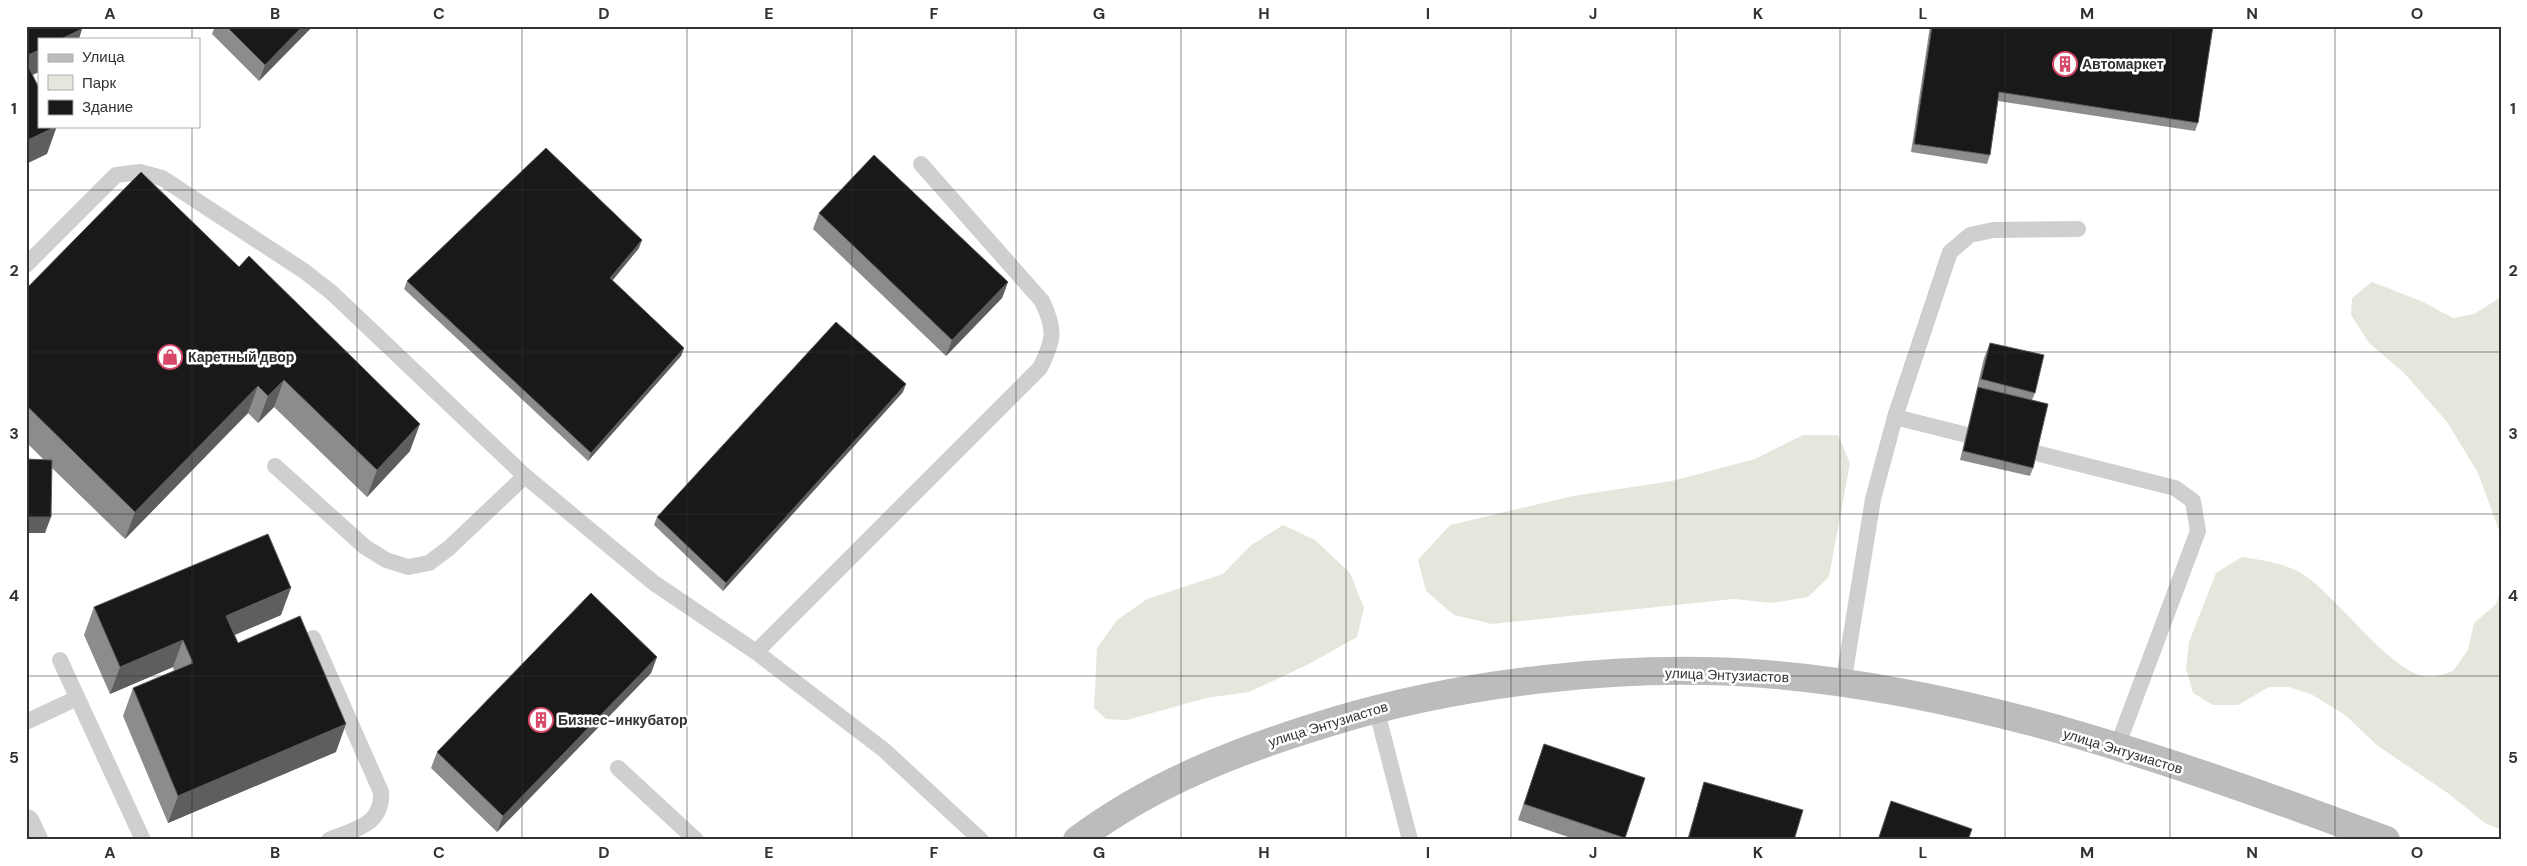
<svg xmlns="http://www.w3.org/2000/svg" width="2527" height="866" font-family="'DM Sans',sans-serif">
  <rect width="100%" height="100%" fill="#fff"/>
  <path fill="#e4e8dc" d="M2372,282l49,19 32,17 21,-4 27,-17v239l-23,-63 -31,-51 -43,-49 -35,-30 -18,-28 1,-17z
    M1803,435h35l12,28 -21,114 -21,20 -36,6 -38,-4 -242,25 -38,-9 -28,-24 -8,-31 32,-35 123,-29 99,-15 83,-22z
    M1283,525l32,15 35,33 14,35 -7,29 -50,28 -58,27 -43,6 -79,22 -21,-1 -12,-11 3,-60 20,-28 30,-21 76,-25 27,-28z
    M2242,557c19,3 42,6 59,16 38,24 87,98 126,104 8,1 19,-4 26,-6l15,-21 6,-27 21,-18 6,-12v237l-16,-7 -36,-29 -71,-48 -33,-31 -34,-21 -22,-7h-20l-31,18h-25l-20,-12 -7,-25 3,-26 27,-69z"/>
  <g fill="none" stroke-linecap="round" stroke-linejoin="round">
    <path stroke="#cfcfcf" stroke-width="16" d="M26,265l90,-90 24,-3 22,6 142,93 27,21 194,184 129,107 102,69 128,98 97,90
      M1895,417l55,-165 20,-17 23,-5 85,-1
      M2016,448l159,40 18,13 5,30 -81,216
      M275,466l90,81 21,13 22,7 21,-4 20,-15 76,-72
      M313,638l68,154c2,33 -26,37 -52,48
      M756,652l284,-284c14,-28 16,-38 2,-67l-121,-137
      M60,660l83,180
      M1843,684l30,-185 22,-82 92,23
      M1376,708l34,132
      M26,722l51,-24
      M618,768l78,72"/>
    <path stroke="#cfcfcf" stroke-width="28" d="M26,823l8,17"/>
    <path stroke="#bcbcbc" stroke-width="28" d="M1077,840c76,-57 164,-91 254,-118 132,-40 296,-59 434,-48 214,17 421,92 621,166"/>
  </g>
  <path fill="#8c8c8c" d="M215,26h98l-54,55 -47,-47z
    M1930,26h283l-15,97 -3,8 -197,-30 -8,54 -3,9 -76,-12z
    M141,172l269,279 -43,46 -93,-90 -16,16 -10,-10 -123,126 -73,-71 -7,65h-19v-74l18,1 -18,-18v-153z
    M819,213l189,69 -6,16 -56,58 -133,-127z
    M639,248l-27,33 72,67 -3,8 -93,105 -184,-172 3,-8z
    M1990,343l45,50 -3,7 1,68 -3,8 -70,-16 24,-102z
    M903,392l-180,199 -69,-66 3,-8z
    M94,607l187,8 -47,20 4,8 98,109 -168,71 -45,-107 10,-28 41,-17 -1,-4 -63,27 -26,-59z
    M657,657l-6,16 -154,159 -66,-64 6,-16z
    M1544,744l101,34 -21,62h-47l-59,-20z
    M1704,782l90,58h-107z"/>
  <path fill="#5e5e5e" d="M303,26h10l-54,55 6,-16z
    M82,29l-3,10h-18z
    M39,50v22l-13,6v-22z
    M57,126l-10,28 -21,10v-23z
    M642,240l-3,8 -32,39 3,-9z
    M1008,282l-6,16 -56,58 6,-16z
    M684,348l-3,8 -93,105 3,-8z
    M284,380l-10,27 -16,16 10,-27z
    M906,384l-3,8 -180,199 3,-8z
    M258,386l-10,27 -123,126 10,-27z
    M420,424l-10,27 -43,46 10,-27z
    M26,517h25l-6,16h-19z
    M291,588l-10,27 -65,28 10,-27z
    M183,640l-10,27 -63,27 10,-27z
    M657,657l-6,16 -154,159 6,-16z
    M346,724l-10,28 -168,71 10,-27z"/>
  <path fill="#191919" stroke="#5e5e5e" d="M26,26h55l1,3 -21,10h-22v11l-13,6z
    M226,26h77l-38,39z
    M1932,26h281l-15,97 -199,-31 -9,63 -76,-11z
    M26,62l13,26v38h18l-31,15z
    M546,148l96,92 -32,38 74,70 -93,105 -184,-172z
    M874,155l134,127 -56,58 -133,-127z
    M141,172l98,95 10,-11 171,168 -43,46 -93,-90 -16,16 -10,-10 -123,126 -109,-107v-116z
    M836,322l70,62 -180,199 -69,-66z
    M1990,343l54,12 -9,38 -54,-14z
    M1978,387l70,17 -15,64 -70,-17z
    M26,459l26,1 -1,57h-25z
    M268,534l23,54 -65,28 12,27 62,-27 46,108 -168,72 -45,-108 60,-25 -10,-23 -63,27 -26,-60z
    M591,593l66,64 -154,159 -66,-64z
    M1544,744l101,34 -20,60 -101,-34z
    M1704,782l99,28 -9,30h-106z
    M1891,801l81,28 -4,11h-90z"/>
  <path fill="none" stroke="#323232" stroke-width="1" stroke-opacity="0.55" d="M192,26v13M357,26v814M522,26v814M687,26v814M852,26v814M1016,26v814M1181,26v814M1346,26v814M1511,26v814M1676,26v814M1840,26v814M2005,26v814M2170,26v814M2335,26v814M192,126v714M26,190h2475M26,352h2475M26,514h2475M26,676h2475"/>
  <defs>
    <symbol id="building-ring" viewBox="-11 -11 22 22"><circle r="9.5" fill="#fff" stroke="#d64768" stroke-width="1.5"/><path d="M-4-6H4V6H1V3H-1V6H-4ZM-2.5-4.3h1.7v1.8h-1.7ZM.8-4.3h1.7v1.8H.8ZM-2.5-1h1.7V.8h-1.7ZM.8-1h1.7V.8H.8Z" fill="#d64768"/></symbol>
    <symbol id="shop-ring" viewBox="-11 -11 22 22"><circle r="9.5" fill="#fff" stroke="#d64768" stroke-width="1.5"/><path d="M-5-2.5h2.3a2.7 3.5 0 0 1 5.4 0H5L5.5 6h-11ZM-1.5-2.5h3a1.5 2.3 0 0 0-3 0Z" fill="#d64768"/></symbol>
  </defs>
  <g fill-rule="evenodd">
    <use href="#building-ring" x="2051" y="50" width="28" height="28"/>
    <use href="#shop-ring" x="156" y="343" width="28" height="28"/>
    <use href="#building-ring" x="527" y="706" width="28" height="28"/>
  </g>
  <g text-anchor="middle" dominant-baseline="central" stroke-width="5" stroke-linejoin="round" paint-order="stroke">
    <g font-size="14" font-weight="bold" fill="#323232" stroke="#fff" text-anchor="start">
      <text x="2082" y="64">Автомаркет</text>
      <text x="188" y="357">Каретный двор</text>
      <text x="558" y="720">Бизнес-инкубатор</text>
    </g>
    <g font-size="14" fill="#323232" stroke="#fff">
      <text transform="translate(1727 675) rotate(2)">улица Энтузиастов</text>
      <text transform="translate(1328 724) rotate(-17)">улица Энтузиастов</text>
      <text transform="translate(2123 751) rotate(17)">улица Энтузиастов</text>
    </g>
  </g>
  <rect width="2527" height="866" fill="none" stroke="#ffffff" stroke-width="55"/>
  <rect x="38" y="38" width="162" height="90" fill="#ffffff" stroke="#adadad"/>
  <rect x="48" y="54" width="25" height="8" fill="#bcbcbc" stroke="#adadad"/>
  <text x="82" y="62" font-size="15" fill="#323232">Улица</text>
  <rect x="48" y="75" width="25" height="15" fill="#e4e8dc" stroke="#adadad"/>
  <text x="82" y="88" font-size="15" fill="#323232">Парк</text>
  <rect x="48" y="100" width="25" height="15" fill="#191919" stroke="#adadad"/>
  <text x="82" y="112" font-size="15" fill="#323232">Здание</text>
  <rect x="28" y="28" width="2472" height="810" fill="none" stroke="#323232" stroke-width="2"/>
  <g font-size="16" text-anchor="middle" font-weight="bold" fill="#323232">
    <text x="110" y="19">A</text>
    <text x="275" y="19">B</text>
    <text x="439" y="19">C</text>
    <text x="604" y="19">D</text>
    <text x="769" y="19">E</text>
    <text x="934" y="19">F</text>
    <text x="1099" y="19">G</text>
    <text x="1264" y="19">H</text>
    <text x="1428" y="19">I</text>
    <text x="1593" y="19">J</text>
    <text x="1758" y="19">K</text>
    <text x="1923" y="19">L</text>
    <text x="2087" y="19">M</text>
    <text x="2252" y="19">N</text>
    <text x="2417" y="19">O</text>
    <text x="14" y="114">1</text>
    <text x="2513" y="114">1</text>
    <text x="14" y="276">2</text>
    <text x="2513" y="276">2</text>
    <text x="14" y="439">3</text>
    <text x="2513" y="439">3</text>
    <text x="14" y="601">4</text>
    <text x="2513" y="601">4</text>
    <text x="14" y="763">5</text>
    <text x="2513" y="763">5</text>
    <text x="110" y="858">A</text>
    <text x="275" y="858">B</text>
    <text x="439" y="858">C</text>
    <text x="604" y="858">D</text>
    <text x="769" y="858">E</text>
    <text x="934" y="858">F</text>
    <text x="1099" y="858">G</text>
    <text x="1264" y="858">H</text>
    <text x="1428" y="858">I</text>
    <text x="1593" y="858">J</text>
    <text x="1758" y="858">K</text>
    <text x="1923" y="858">L</text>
    <text x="2087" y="858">M</text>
    <text x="2252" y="858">N</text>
    <text x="2417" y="858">O</text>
  </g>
</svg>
